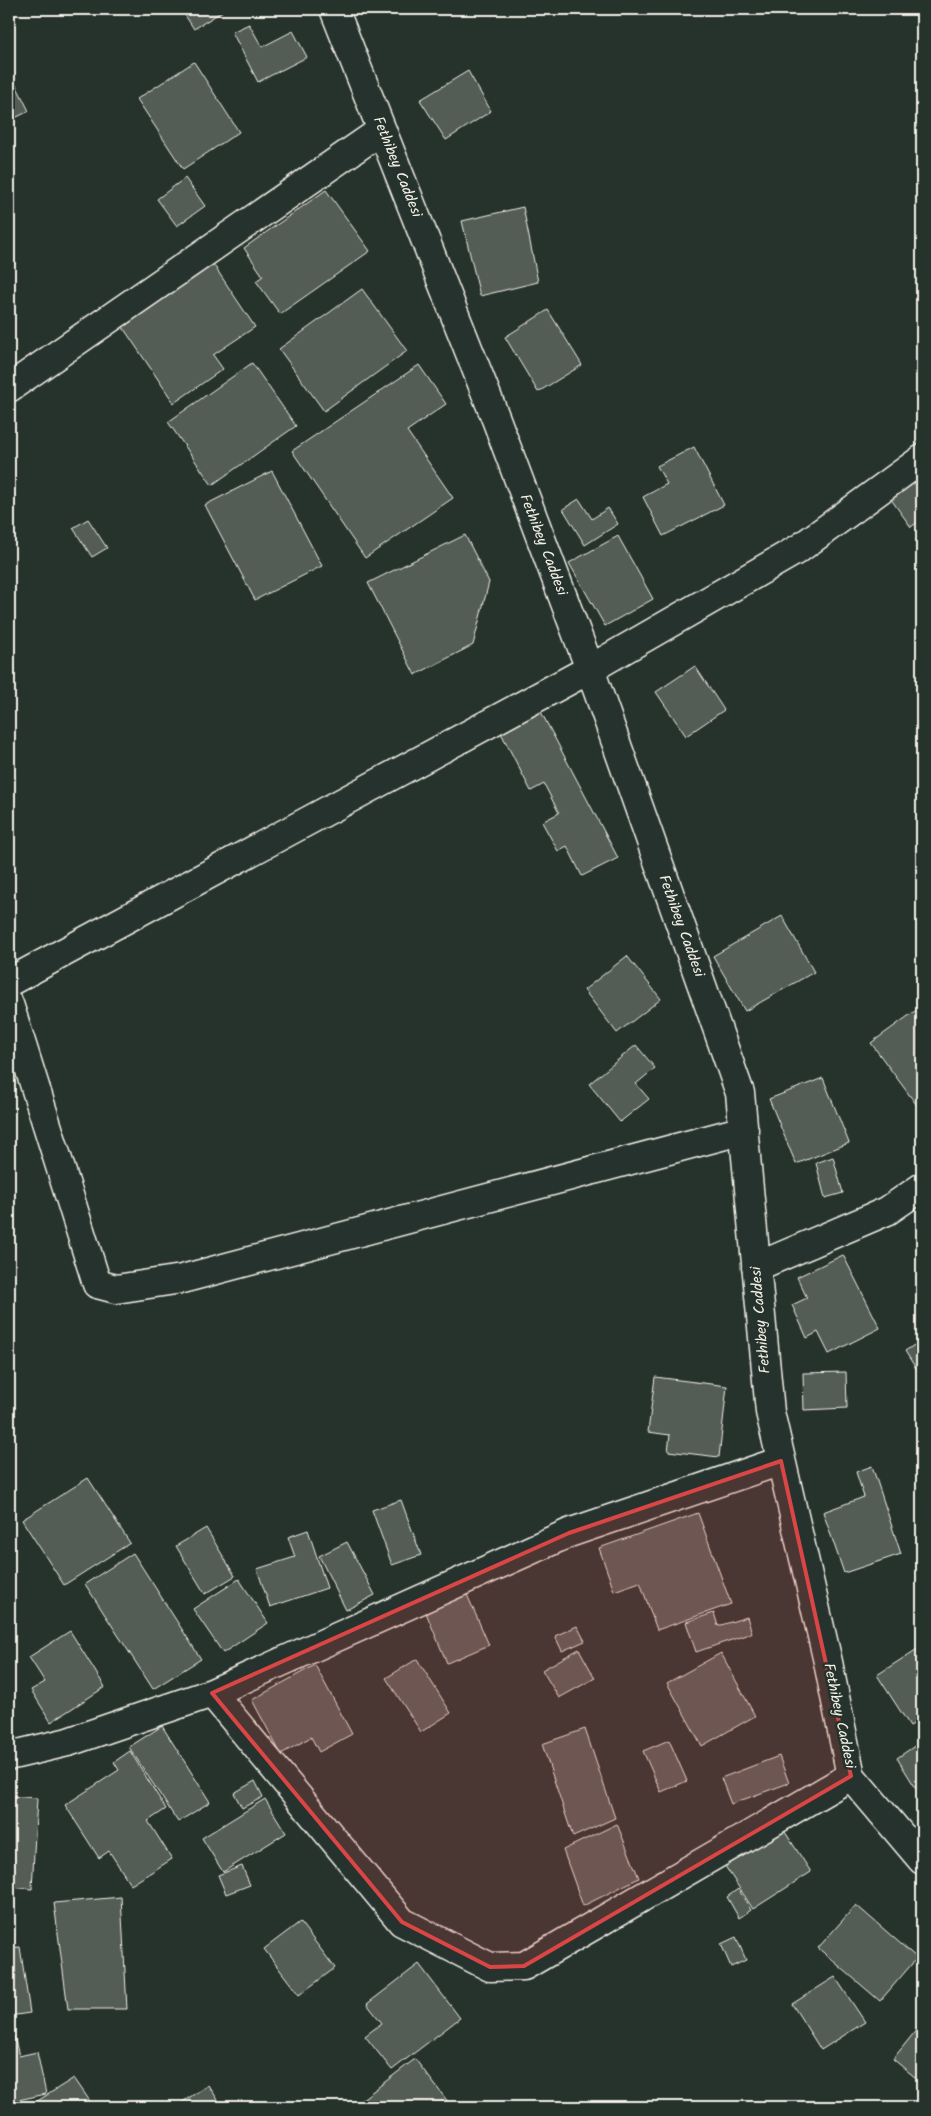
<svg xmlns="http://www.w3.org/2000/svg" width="931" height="2116" font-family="Kalam,sans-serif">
  <rect width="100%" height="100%" fill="#26332d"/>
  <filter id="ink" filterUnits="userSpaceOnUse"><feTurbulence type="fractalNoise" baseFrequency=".02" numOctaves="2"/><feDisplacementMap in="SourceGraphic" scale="10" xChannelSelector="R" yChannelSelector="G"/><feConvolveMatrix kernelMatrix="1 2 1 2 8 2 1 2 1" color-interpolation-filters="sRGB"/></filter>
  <g filter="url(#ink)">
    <path fill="#525c55" stroke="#f4f1e8" d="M181,9h45l-32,20z
      M249,24l13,23 31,-16 14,26 -49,25 -26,-50z
      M194,62l45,70 -56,37 -46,-70z
      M9,71l20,40 -20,10z
      M468,71l23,40 -45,29 -26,-40z
      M185,178l20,28 -28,20 -20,-27z
      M326,190l44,61 -90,63 -24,-33 7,-5 -19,-28z
      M523,207l15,75 -58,14 -18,-75z
      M213,264l42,63 -42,28 10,14 -49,34 -52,-77z
      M362,289l45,62 -83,60 -45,-62z
      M548,310l34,55 -44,27 -33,-55z
      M252,363l44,63 -84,59 -44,-63z
      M419,365l27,39 -39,27 46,67 -88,60 -73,-107z
      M694,447l30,58 -61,31 -20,-39 24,-13 -10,-18z
      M922,462v57l-11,8 -26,-36z
      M272,471l50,95 -67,34 -50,-95z
      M579,499l13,20 16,-11 10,16 -33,21 -22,-36z
      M88,519l19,29 -15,9 -19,-29z
      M465,535l24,47 -16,63 -58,30 -47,-92z
      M618,536l35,63 -48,27 -36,-63z
      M695,666l29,44 -38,26 -30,-44z
      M540,710l78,148 -36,18 -15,-30 -9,5 -16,-29 17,-9 -15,-29 -13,7 -31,-60z
      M782,916l32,56 -69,39 -32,-55z
      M627,956l34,43 -44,34 -33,-43z
      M922,1006v99l-3,3 -48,-65z
      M636,1045l19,23 -19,16 13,15 -29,23 -31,-38z
      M823,1078l26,65 -53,21 -27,-65z
      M833,1157l10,36 -18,5 -9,-35z
      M843,1255l37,73 -51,26 -11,-22 -11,6 -15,-33 15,-7 -10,-21z
      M922,1340v38l-17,-27z
      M846,1372l1,36 -43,2 -1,-37z
      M655,1377l72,9 -8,71 -51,-6 2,-16 -22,-3z
      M872,1466l29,88 -57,19 -21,-61 41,-15 -8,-25z
      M88,1478l42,65 -66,42 -42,-65z
      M401,1500l20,55 -29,10 -20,-55z
      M698,1513l33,91 -74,26 -17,-48 -26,9 -15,-43z
      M206,1528l29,48 -30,18 -29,-48z
      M308,1530l19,58 -57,19 -13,-38 38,-12 -7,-20z
      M347,1542l28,53 -29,15 -27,-54z
      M133,1553l68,106 -48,30 -68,-105z
      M239,1579l29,44 -45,30 -30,-44z
      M465,1590l24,55 -42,18 -23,-55z
      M714,1613l4,13 29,-9 5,16 -56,19 -10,-30z
      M577,1626l8,15 -23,10 -7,-15z
      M70,1631l35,56 -54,35 -20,-32 14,-8 -16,-25z
      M922,1646v73l-12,7 -33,-51z
      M579,1649l16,29 -36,20 -17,-28z
      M721,1653l34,63 -53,30 -35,-63z
      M417,1659l34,54 -30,19 -35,-54z
      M315,1665l37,69 -33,18 -8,-15 -30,17 -29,-54z
      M162,1726l48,76 -32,20 -49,-75z
      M585,1729l30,89 -42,19 -31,-93z
      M669,1740l18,41 -26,11 -18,-41z
      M922,1741v57l-25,-40z
      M130,1751l36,58 -18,12 24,38 -41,26 -22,-34 -10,7 -34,-53 54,-35 -5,-8z
      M779,1756l10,27 -58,21 -10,-26z
      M255,1781l8,16 -21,11 -8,-15z
      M9,1796l28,2 -5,91 -23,-2z
      M265,1799l21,34 -63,39 -21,-34z
      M617,1824l22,54 -56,28 -20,-56z
      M783,1829l28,43 -58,37 -28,-43z
      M242,1866l8,19 -24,9 -8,-19z
      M738,1889l13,21 -12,8 -12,-21z
      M121,1897l6,112h-59l-14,-106z
      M856,1905l61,53 -37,43 -62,-53z
      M300,1922l35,46 -36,27 -35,-46z
      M736,1937l10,23 -15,7 -10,-23z
      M20,1947l10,66 -21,3v-68z
      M419,1964l41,54 -68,52 -27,-34 17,-13 -15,-19z
      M835,1977l30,45 -44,28 -29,-46z
      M922,2023v60l-29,-24z
      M14,2036l5,20 18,-4 9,42 -37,8v-64z
      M415,2059l37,48h-94l-2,-3z
      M74,2078l20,29h-66z
      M208,2085l15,22h-48z"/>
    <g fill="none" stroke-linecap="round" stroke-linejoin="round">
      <defs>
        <path id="minor" d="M334,9l162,410 94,250 150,424 30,319 58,250 23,114 71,84
          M9,388l373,-258
          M9,982l581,-313 210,-121 122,-89
          M9,1004l88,280 19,5 66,-10 562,-149
          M756,1267l131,-56 35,-24
          M212,1693l190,229 88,45 34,-1 327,-190
          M9,1756l59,-14 144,-49 357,-160 212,-72"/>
      </defs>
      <use href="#minor" stroke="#f4f1e8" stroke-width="31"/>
      <use href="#minor" stroke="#26332d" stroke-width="28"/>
    </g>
  </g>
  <path fill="#da4645" fill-opacity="0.2" stroke="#da4645" stroke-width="4" stroke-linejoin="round" d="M781,1461l70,315 -327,190 -34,1 -88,-45 -190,-229 357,-160z"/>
  <g text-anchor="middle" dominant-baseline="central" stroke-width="5" stroke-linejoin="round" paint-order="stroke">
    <g font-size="15" fill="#f4f1e8" stroke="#26332d">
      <text transform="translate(397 167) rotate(68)">Fethibey Caddesi</text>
      <text transform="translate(543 545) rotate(69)">Fethibey Caddesi</text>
      <text transform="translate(681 926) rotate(70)">Fethibey Caddesi</text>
      <text transform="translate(761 1320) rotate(-95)">Fethibey Caddesi</text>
      <text transform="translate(839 1716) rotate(78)">Fethibey Caddesi</text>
    </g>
  </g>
  <rect width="931" height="2116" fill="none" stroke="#26332d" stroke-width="30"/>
  <rect x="15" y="15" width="901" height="2086" fill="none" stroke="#f4f1e8" stroke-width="2" filter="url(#ink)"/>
</svg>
